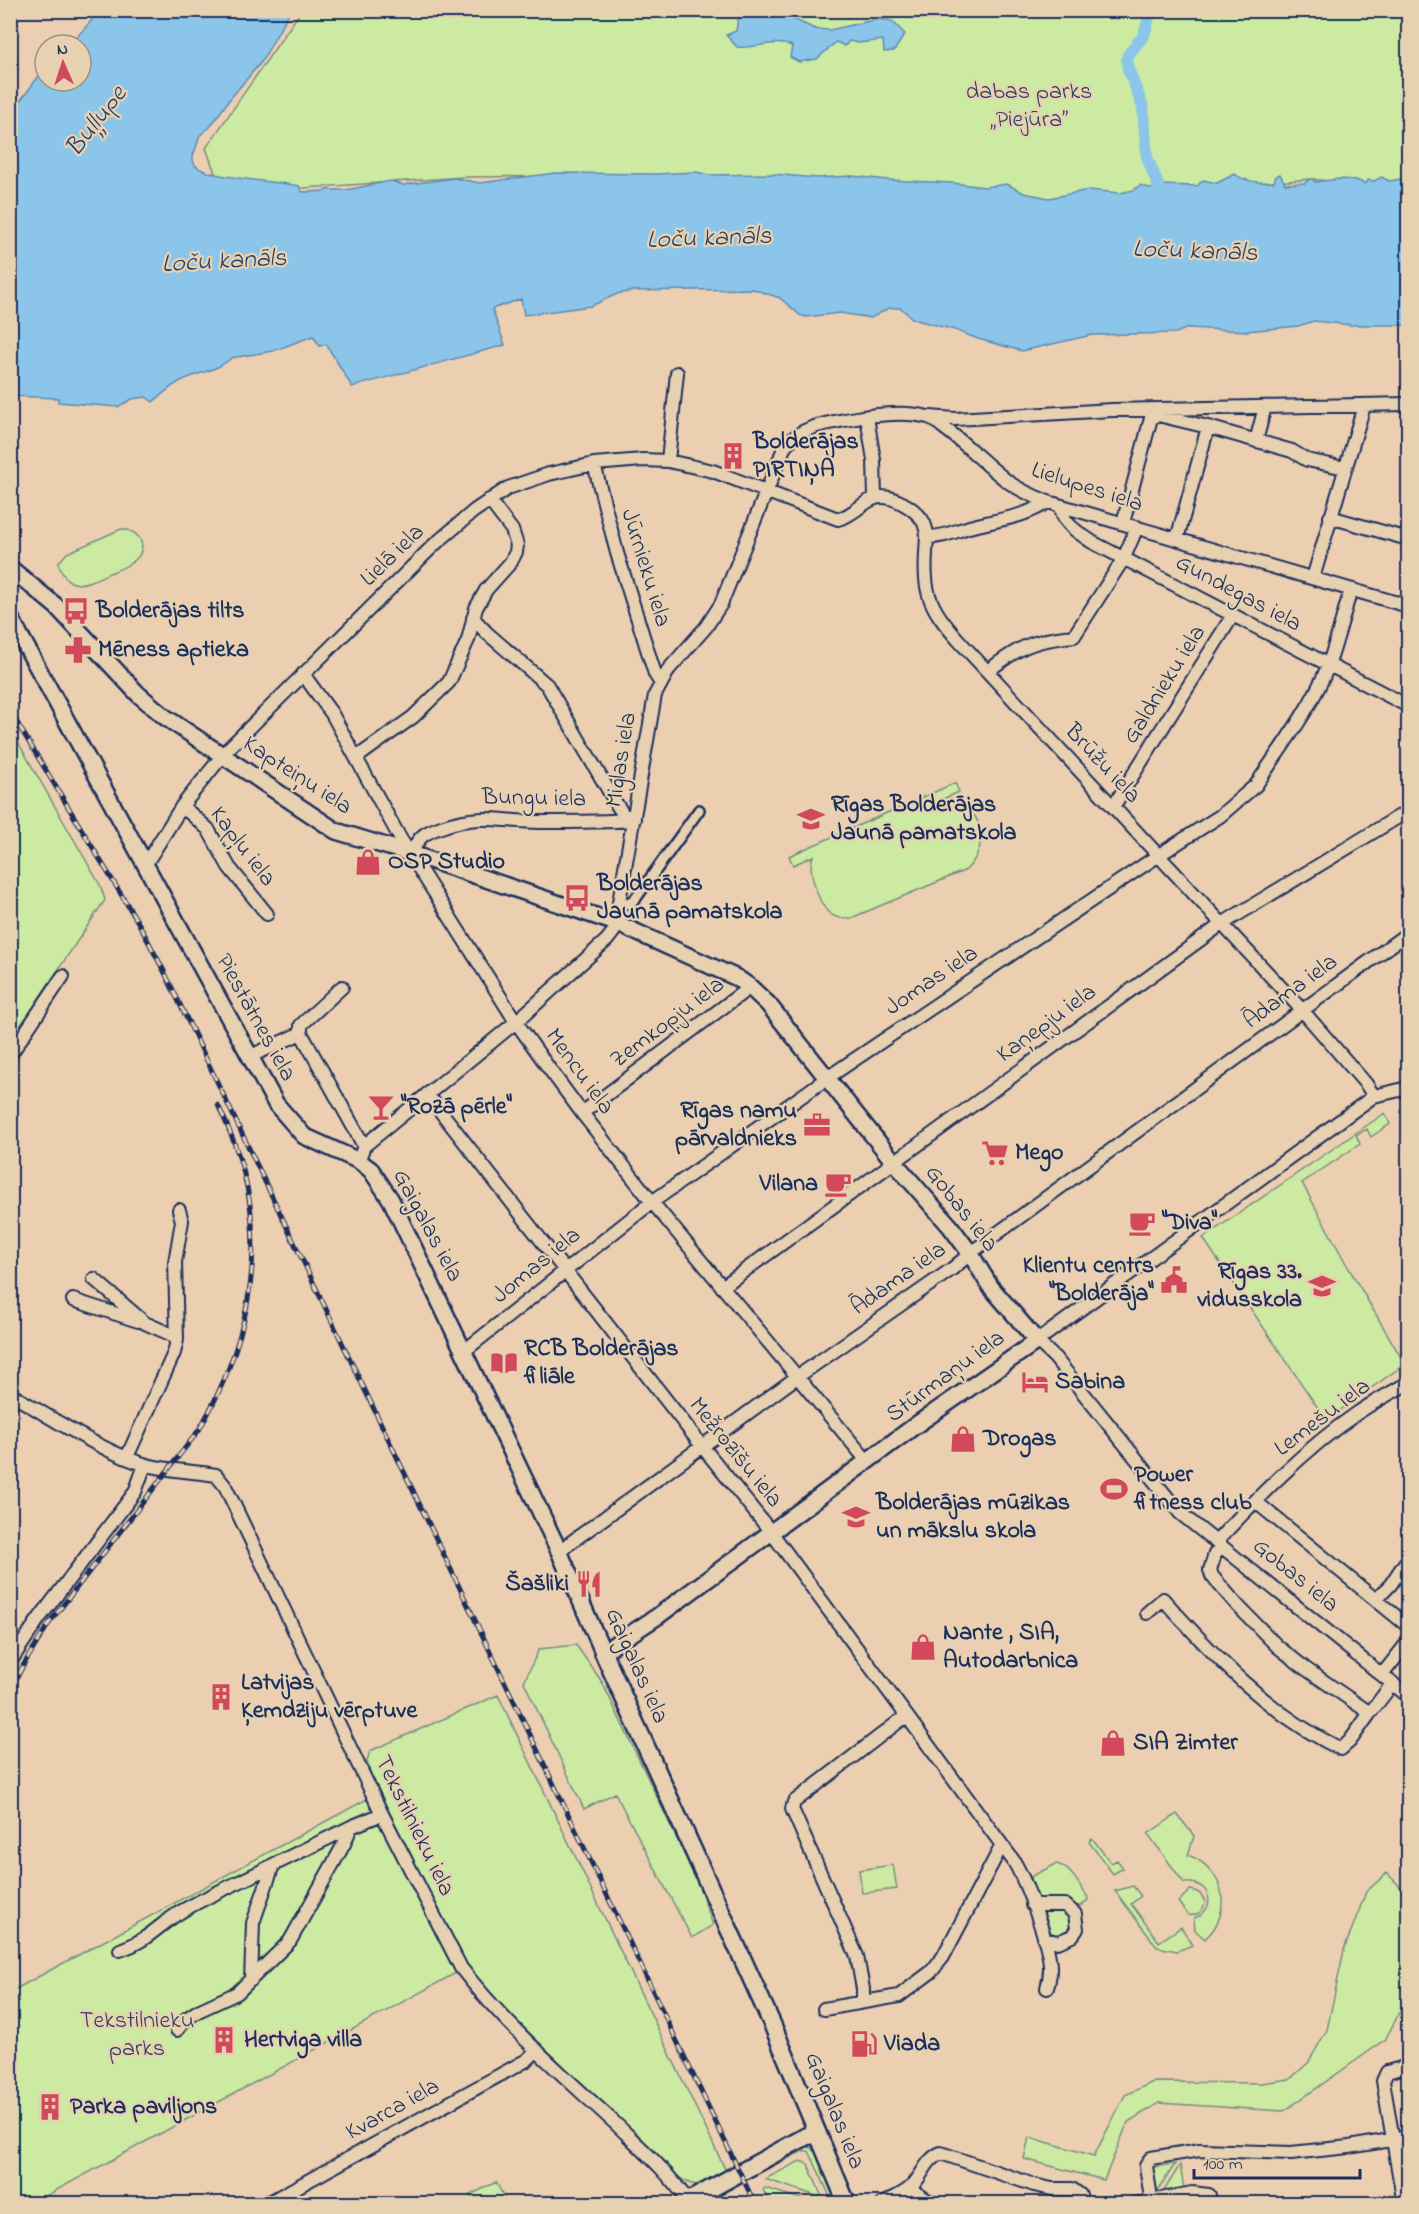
<svg xmlns="http://www.w3.org/2000/svg" width="1419" height="2214" font-family="'Indie Flower',sans-serif">
  <rect width="100%" height="100%" fill="#eccfb0"/>
  <filter id="ink" filterUnits="userSpaceOnUse"><feTurbulence type="fractalNoise" baseFrequency=".0167" numOctaves="2"/><feDisplacementMap in="SourceGraphic" scale="12" xChannelSelector="R" yChannelSelector="G"/><feConvolveMatrix kernelMatrix="1 2 1 2 8 2 1 2 1" color-interpolation-filters="sRGB"/></filter>
  <g filter="url(#ink)">
    <path fill="#cceaa1" stroke="#748c80" stroke-width="1.5" d="M301,11h1107v180l-96,-12 -290,23 -421,-26 -137,1 -218,15 -27,-8 -13,-36z
      M121,529c21,1 29,22 10,34 -7,5 -17,8 -26,12 -22,10 -37,17 -47,-12l9,-10z
      M11,730l89,155 5,15 -94,140z
      M955,783l4,9 -14,6c38,7 47,46 21,72l-115,48c-8,1 -17,0 -23,-6 -10,-11 -21,-42 -15,-56l-20,9 -4,-9z
      M1385,1113l5,11 -19,13 -4,-8 -11,6 4,9 -58,39 46,84 57,97 -79,56 -123,-182z
      M576,1645l26,37 95,199 16,44 -21,13 -77,-145 -31,16 -60,-127 15,-33z
      M498,1695l228,476c-7,4 -14,10 -21,12 -16,7 -31,-10 -41,-19l-184,-179 -18,-28 -91,-182 -4,-14 3,-10z
      M367,1799l89,174 -425,231 -20,-1 -1,-211z
      M1177,1814l17,22 -6,19c37,14 46,57 17,84l-10,-9 -1,-12c25,-8 16,-39 -10,-35l-36,-49z
      M1092,1838l19,25 6,-3 6,8 -10,6 -24,-32z
      M1056,1864c14,2 23,21 31,32l1,4 -8,6 -42,-6 -7,-20 1,-4z
      M893,1865l4,24 -35,4 -3,-23z
      M1387,1873l21,22v101l-23,44 -101,71 -125,-8 -31,19 -24,58 -80,-21 5,-22 65,19 31,-61 28,-13 109,1 28,-4 18,-16 19,-33 17,-80 22,-58z
      M1133,1886l8,10 -10,8 28,38 22,-15 12,18 -16,6 -20,-4 -42,-56z
      M1190,1890c8,1 12,4 15,12 -2,10 -7,14 -17,13l-10,-13z
      M1065,1911l6,12 -2,6 -11,6 -7,-2 -7,-21z
      M804,2146l8,2 5,6 22,49h-6l-24,-52h-6l-57,28z
      M800,2161l8,3 13,31 -1,2 -55,-18z
      M1175,2164l-18,28 -4,-25z
      M1180,2165l4,24 -22,5z
      M496,2182l11,21h-33l-4,-8z
      M765,2188l49,15h-44l-7,-13z"/>
    <path fill="#8bc6ea" stroke="#5e8ab2" stroke-width="1.5" d="M290,11l-28,50 -33,39 -19,27 -11,9c0,10 -9,18 -5,27 6,16 86,18 105,23l3,6 24,-1 2,-2 4,1h14l45,-9 12,4 51,-7 26,5 75,-10 101,1 40,-2 13,3 63,-1 45,4 35,-2 36,4 64,3 33,4 22,-3 17,9 25,5 40,-8 31,3 14,-3 6,-5 12,4 6,-4 39,1 6,-6 14,3 18,-9c9,8 27,9 39,8l2,-6 4,-2 5,10 20,-1 4,-4h4l2,3 24,-3 17,1 10,4 2,-4 6,1 8,-4 7,4 19,-3v147h-57l-37,-4 -16,5 -51,5 -59,-3 -12,5 -84,2 -70,16 -44,-12 -23,-9 -35,-9 -8,-3 -11,-10h-12l-18,10 -31,-5 -34,4 -6,-2 -20,-17 -27,-9 -120,2 -16,3 -26,12 -67,9 -3,-16 -29,10 13,36 -153,42 -26,-43 -6,2 -7,-10 -40,15 -42,7c-13,13 -36,15 -52,24 -9,5 -18,13 -26,20l-7,-5 -14,2 -14,8 -60,-5v-4l-47,-2v-283l34,-45v13h36v-36h-18l6,-7h7l16,-18v-9z
      M741,11h35l39,18 15,1 48,-11 14,2 13,13 -11,17 -10,1 -1,-12 -24,3 -10,-2 -4,5 -9,-4 -19,17 -18,3 -9,-5 2,-11c-18,-7 -37,3 -55,1l-11,-12 10,-4 3,-19z"/>
    <g fill="none" stroke-linecap="round" stroke-linejoin="round">
      <path stroke="#8bc6ea" stroke-width="12" d="M1151,10l-7,25 -16,20 -1,5 1,9 15,38 4,50 11,28 2,16"/>
      <defs>
        <path id="pedestrian" d="M619,905l12,-2 5,-5 63,-88"/>
        <path id="minor" d="M1157,410l1,5 50,12 -31,112
          M867,417l7,43 1,38
          M930,417l25,2 157,-9 296,-6
          M1208,427l84,24 15,9 38,8
          M1256,441l9,-34
          M668,461l9,-88
          M594,464l23,89 38,121 5,8
          M1048,502c-26,16 -47,17 -75,24 -16,4 -30,12 -46,11 -4,54 -2,66 34,106l341,367 64,74 8,12
          M1061,506c1,18 17,26 31,36l316,164
          M1330,517l78,22
          M1123,523l28,-105 7,-3
          M1313,578l51,-172
          M473,618l14,15 60,52 70,120 6,9 11,5
          M988,671c32,-25 45,-31 86,-35l50,-78 13,-31
          M303,674l29,40 68,124 116,184 32,45 34,46 70,89 216,260
          M356,758l57,-41 36,-35 19,-42 8,-32 10,-18 25,-28 5,-10 1,-7 -5,-15 -23,-30
          M182,806l26,23 21,38 38,47
          M1113,807l120,-192
          M412,854c6,-19 14,-22 32,-28 38,-13 59,-4 96,-4 31,0 62,0 93,-2
          M145,865l37,-59 45,-56 207,-205 40,-34 34,-23 41,-14 45,-10 49,-4 25,1 45,10 125,48c15,-3 23,-16 37,-21 16,-5 42,11 49,25 2,5 3,10 3,14
          M342,987l-41,38v8l63,113 -3,8
          M10,1055l53,-79
          M251,1056l50,-23
          M1408,1088l-34,8 -337,245 18,17 125,155 228,183
          M427,1094l275,352 69,86 242,328c12,19 38,87 37,109 0,6 -1,12 -3,19
          M582,1113l168,-126
          M364,1146l152,-124 91,-82 7,-9 41,-236 14,-26 37,-42 15,-23 63,-156c14,-20 38,-24 61,-28 25,-5 58,-10 83,-3 5,1 11,7 15,10 23,17 42,37 64,54 12,9 26,15 41,21l360,104
          M94,1279l51,44 25,11 7,6
          M722,1287l500,-363 186,-113
          M73,1300l65,21
          M463,1352l189,-150 181,-128 326,-219 61,-39 36,-31c25,-38 55,-76 72,-119 9,-25 15,-51 23,-76
          M10,1394c40,22 95,60 137,71 23,6 46,6 69,10l9,11 157,328 79,154c45,58 102,107 155,156 26,25 52,48 72,77
          M127,1457l47,-104 3,-13 -2,-78 7,-41 -3,-11
          M1256,1502l120,98 15,-16 14,-21
          M1216,1542c43,-46 89,-93 140,-128 17,-12 35,-21 52,-31
          M1222,1547l-7,7 -5,16 2,6 26,30 39,40 29,23 64,44 23,-30
          M559,1551l238,-174 155,-108 24,-20 432,-316
          M1376,1600l32,26
          M1147,1613l16,-14c52,58 106,116 178,150l9,-8 20,-28
          M10,1662l28,-42 97,-128 10,-27
          M1382,1675l26,-33
          M1032,1905h33l10,9 2,15 -5,7 -14,6 -14,-3
          M120,1950c28,-9 38,-25 62,-39 29,-17 61,-30 91,-46
          M251,1980l2,-57 20,-58 78,-38 31,-13
          M863,2001v-12l-6,-33 -65,-147 2,-7 112,-86
          M824,2009l75,-13 32,-24 12,-15 59,-112
          M177,2030l9,-11 12,-8 39,-18 53,-52 54,-97 7,-17
          M910,2189l23,15
          M266,2204l261,-144 10,-10
          M882,2204c9,-5 23,-10 30,-18 11,-11 14,-27 29,-33l93,32 18,4h20l8,6 2,9
          M1135,2204l57,-11 17,2
          M1152,2204l-6,-38 5,-8 49,-8 91,3 58,-6 59,-10
          M1404,2204l-21,-123 4,-9 21,-6"/>
        <path id="tertiary" d="M10,568l46,38 82,88 27,23 171,114 76,23 204,69 121,55 13,9 18,17 126,158 56,64 20,27 20,33 47,55 -121,84 -258,191 -55,36 -44,-101 -168,-351 -20,-30 -12,-9 -55,-25 -28,-32 -266,-487"/>
        <path id="secondary" d="M603,1652l170,374 74,178
          M683,2204l133,-73"/>
      </defs>
      <use href="#pedestrian" stroke="#1b2f5e" stroke-width="14"/>
      <use href="#minor" stroke="#1b2f5e" stroke-width="16"/>
      <use href="#tertiary" stroke="#1b2f5e" stroke-width="20"/>
      <use href="#secondary" stroke="#1b2f5e" stroke-width="21"/>
      <use href="#pedestrian" stroke="#e8d1b1" stroke-width="9"/>
      <use href="#minor" stroke="#e8d1b1" stroke-width="12"/>
      <use href="#tertiary" stroke="#e8d1b1" stroke-width="15"/>
      <use href="#secondary" stroke="#e8d1b1" stroke-width="16"/>
      <defs>
        <path id="rail" d="M10,711l129,213 25,47 591,1233
          M10,1690l14,-26 26,-42 149,-192c46,-80 68,-170 44,-260 -6,-22 -15,-44 -25,-65"/>
      </defs>
      <use href="#rail" stroke="#1b2f5e" stroke-width="5"/>
      <use href="#rail" stroke="#e8d1b1" stroke-width="3" stroke-dasharray="9" stroke-linecap="butt"/>
    </g>
  </g>
  <defs>
    <symbol id="building-bare" viewBox="-9 -9 18 18"><path d="M-4-6H4V6H1V3H-1V6H-4ZM-2.5-4.3h1.7v1.8h-1.7ZM.8-4.3h1.7v1.8H.8ZM-2.5-1h1.7V.8h-1.7ZM.8-1h1.7V.8H.8Z" fill="#d1495b" stroke="#e8d1b1" stroke-width="2.5" paint-order="stroke"/></symbol>
    <symbol id="bus-bare" viewBox="-9 -9 18 18"><path d="M-5-6H5V4H4V6H2V4H-2V6H-4V4H-5ZM-3.5-4V0h7V-4ZM-3.5 1.2v1.5H-2V1.2ZM2 1.2v1.5H3.5V1.2Z" fill="#d1495b" stroke="#e8d1b1" stroke-width="2.5" paint-order="stroke"/></symbol>
    <symbol id="pharmacy-bare" viewBox="-9 -9 18 18"><path d="M-2-6h4v4h4v4h-4v4h-4v-4h-4v-4h4Z" fill="#d1495b" stroke="#e8d1b1" stroke-width="2.5" paint-order="stroke"/></symbol>
    <symbol id="school-bare" viewBox="-9 -9 18 18"><path d="M0-5L7-2L0 1L-7-2ZM-4 1L0 2.5L4 1V4Q0 6-4 4Z" fill="#d1495b" stroke="#e8d1b1" stroke-width="2.5" paint-order="stroke"/></symbol>
    <symbol id="shop-bare" viewBox="-9 -9 18 18"><path d="M-5-2.5h2.3a2.7 3.5 0 0 1 5.4 0H5L5.5 6h-11ZM-1.5-2.5h3a1.5 2.3 0 0 0-3 0Z" fill="#d1495b" stroke="#e8d1b1" stroke-width="2.5" paint-order="stroke"/></symbol>
    <symbol id="bar-bare" viewBox="-9 -9 18 18"><path d="M-6-5H6L.8 .8V4.5H3.5V6h-7V4.5H-.8V.8Z" fill="#d1495b" stroke="#e8d1b1" stroke-width="2.5" paint-order="stroke"/></symbol>
    <symbol id="office-bare" viewBox="-9 -9 18 18"><path d="M-6-3h4V-5.5h4V-3h4V5H-6ZM-1-4.5V-3h2v-1.5ZM-6 0V1H6V0Z" fill="#d1495b" stroke="#e8d1b1" stroke-width="2.5" paint-order="stroke"/></symbol>
    <symbol id="supermarket-bare" viewBox="-9 -9 18 18"><path d="M-6-5.5h2.5l.6 2H6L4.5 2H-2.5L-4.4-4H-6ZM-1.5 3.2a1.3 1.3 0 1 0 .1 0ZM3 3.2a1.3 1.3 0 1 0 .1 0Z" fill="#d1495b" stroke="#e8d1b1" stroke-width="2.5" paint-order="stroke"/></symbol>
    <symbol id="cafe-bare" viewBox="-9 -9 18 18"><path d="M-5.5-4.5H6V0H3Q3 3.5 0 3.5H-2.5Q-5.5 3.5-5.5 0ZM3-3.2v2h1.7v-2ZM-6 4.5H4V6H-6Z" fill="#d1495b" stroke="#e8d1b1" stroke-width="2.5" paint-order="stroke"/></symbol>
    <symbol id="civic-bare" viewBox="-9 -9 18 18"><path d="M-.6-6.5H3V-4.5H.6V-3L4-1V1h2V6H-6V1h2V-1L-.6-3ZM-1.2 2.5V6h2.4V2.5Z" fill="#d1495b" stroke="#e8d1b1" stroke-width="2.5" paint-order="stroke"/></symbol>
    <symbol id="library-bare" viewBox="-9 -9 18 18"><path d="M-6-4Q-3-5.5-.7-3.5V5Q-3 3-6 4ZM6-4Q3-5.5 .7-3.5V5Q3 3 6 4Z" fill="#d1495b" stroke="#e8d1b1" stroke-width="2.5" paint-order="stroke"/></symbol>
    <symbol id="hotel-bare" viewBox="-9 -9 18 18"><path d="M-6-4.5h1.5V1H6V5H4.5V3h-9V5H-6ZM-4 0a1.8 1.8 0 1 1 3.6 0ZM.5 0V-2.5h3Q6-2.5 6 0Z" fill="#d1495b" stroke="#e8d1b1" stroke-width="2.5" paint-order="stroke"/></symbol>
    <symbol id="stadium-bare" viewBox="-9 -9 18 18"><path d="M0-5a6.5 5 0 1 0 0 10a6.5 5 0 1 0 0-10ZM-3.5-1.8h7v3.6h-7Z" fill="#d1495b" stroke="#e8d1b1" stroke-width="2.5" paint-order="stroke"/></symbol>
    <symbol id="restaurant-bare" viewBox="-9 -9 18 18"><path d="M-5-6h1v4h1v-4h1v4h1v-4h1v5L-1.5 .5V6h-2V.5L-5-1ZM5-6V6H3V1.5H1.5Q1.5-4 5-6Z" fill="#d1495b" stroke="#e8d1b1" stroke-width="2.5" paint-order="stroke"/></symbol>
    <symbol id="fuel-bare" viewBox="-9 -9 18 18"><path d="M-5.5-6h7V0h2V4h1.3V-2.5L3-4.5l.8-.8L6-3V5H2.5V1h-1V6h-7ZM-4.2-4.7v3.2H.2V-4.7Z" fill="#d1495b" stroke="#e8d1b1" stroke-width="2.5" paint-order="stroke"/></symbol>
  </defs>
  <g fill-rule="evenodd">
    <use href="#building-bare" x="714" y="437" width="38" height="38"/>
    <use href="#bus-bare" x="57" y="592" width="38" height="38"/>
    <use href="#pharmacy-bare" x="59" y="631" width="38" height="38"/>
    <use href="#school-bare" x="792" y="800" width="38" height="38"/>
    <use href="#shop-bare" x="349" y="843" width="38" height="38"/>
    <use href="#bus-bare" x="558" y="879" width="38" height="38"/>
    <use href="#bar-bare" x="362" y="1088" width="38" height="38"/>
    <use href="#office-bare" x="798" y="1106" width="38" height="38"/>
    <use href="#supermarket-bare" x="976" y="1134" width="38" height="38"/>
    <use href="#cafe-bare" x="819" y="1165" width="38" height="38"/>
    <use href="#cafe-bare" x="1123" y="1204" width="38" height="38"/>
    <use href="#civic-bare" x="1155" y="1261" width="38" height="38"/>
    <use href="#school-bare" x="1303" y="1267" width="38" height="38"/>
    <use href="#library-bare" x="485" y="1344" width="38" height="38"/>
    <use href="#hotel-bare" x="1016" y="1363" width="38" height="38"/>
    <use href="#shop-bare" x="944" y="1420" width="38" height="38"/>
    <use href="#stadium-bare" x="1095" y="1470" width="38" height="38"/>
    <use href="#school-bare" x="837" y="1498" width="38" height="38"/>
    <use href="#restaurant-bare" x="570" y="1565" width="38" height="38"/>
    <use href="#shop-bare" x="904" y="1628" width="38" height="38"/>
    <use href="#building-bare" x="202" y="1678" width="38" height="38"/>
    <use href="#shop-bare" x="1094" y="1724" width="38" height="38"/>
    <use href="#building-bare" x="205" y="2021" width="38" height="38"/>
    <use href="#fuel-bare" x="845" y="2025" width="38" height="38"/>
    <use href="#building-bare" x="31" y="2088" width="38" height="38"/>
  </g>
  <g text-anchor="middle" dominant-baseline="central" stroke-width="4.5" stroke-linejoin="round" paint-order="stroke">
    <g font-size="24" fill="#2d4265" stroke="#e8d1b1">
      <text x="1029" y="92">dabas parks<tspan x="1029" dy="28">„Piejūra”</tspan></text>
      <text x="137" y="2021">Tekstilnieku<tspan x="137" dy="28">parks</tspan></text>
    </g>
    <g font-size="24" font-weight="bold" fill="#1b2f5e" stroke="#e8d1b1" text-anchor="start">
      <text x="753" y="442">Bolderājas<tspan x="753" dy="28">PIRTIŅA</tspan></text>
      <text x="96" y="611">Bolderājas tilts</text>
      <text x="98" y="650">Mēness aptieka</text>
      <text x="831" y="805">Rīgas Bolderājas<tspan x="831" dy="28">Jaunā pamatskola</tspan></text>
      <text x="388" y="862">OSP Studio</text>
      <text x="597" y="884">Bolderājas<tspan x="597" dy="28">Jaunā pamatskola</tspan></text>
      <text x="401" y="1107">"Rozā pērle"</text>
      <text x="797" y="1111" text-anchor="end">Rīgas namu<tspan x="797" dy="28">pārvaldnieks</tspan></text>
      <text x="1015" y="1153">Mego</text>
      <text x="818" y="1184" text-anchor="end">Vilana</text>
      <text x="1162" y="1223">"Diva"</text>
      <text x="1154" y="1266" text-anchor="end">Klientu centrs<tspan x="1154" dy="28">"Bolderāja"</tspan></text>
      <text x="1302" y="1272" text-anchor="end">Rīgas 33.<tspan x="1302" dy="28">vidusskola</tspan></text>
      <text x="524" y="1349">RCB Bolderājas<tspan x="524" dy="28">filiāle</tspan></text>
      <text x="1055" y="1382">Sabina</text>
      <text x="983" y="1439">Drogas</text>
      <text x="1134" y="1475">Power<tspan x="1134" dy="28">fitness club</tspan></text>
      <text x="876" y="1503">Bolderājas mūzikas<tspan x="876" dy="28">un mākslu skola</tspan></text>
      <text x="569" y="1584" text-anchor="end">Šašliki</text>
      <text x="943" y="1633">Nante , SIA,<tspan x="943" dy="28">Autodarbnica</tspan></text>
      <text x="241" y="1683">Latvijas<tspan x="241" dy="28">Ķemdziju vērptuve</tspan></text>
      <text x="1133" y="1743">SIA Zimter</text>
      <text x="244" y="2040">Hertviga villa</text>
      <text x="884" y="2044">Viada</text>
      <text x="70" y="2107">Parka paviljons</text>
    </g>
    <g font-size="24" fill="#1b2f5e" stroke="#e8d1b1">
      <text transform="translate(1087 488) rotate(18)">Lielupes iela</text>
      <text transform="translate(393 556) rotate(-44)">Lielā iela</text>
      <text transform="translate(645 568) rotate(73)">Jūrnieku iela</text>
      <text transform="translate(1238 594) rotate(28)">Gundegas iela</text>
      <text transform="translate(1165 685) rotate(-58)">Galdnieku iela</text>
      <text transform="translate(622 760) rotate(-81)">Miglas iela</text>
      <text transform="translate(1102 764) rotate(47)">Brūžu iela</text>
      <text transform="translate(297 776) rotate(33)">Kapteiņu iela</text>
      <text transform="translate(534 799) rotate(1)">Bungu iela</text>
      <text transform="translate(242 847) rotate(53)">Kapļu iela</text>
      <text transform="translate(932 981) rotate(-34)">Jomas iela</text>
      <text transform="translate(1291 992) rotate(-36)">Ādama iela</text>
      <text transform="translate(255 1018) rotate(61)">Piestātnes iela</text>
      <text transform="translate(668 1023) rotate(-37)">Zemkopju iela</text>
      <text transform="translate(1047 1024) rotate(-36)">Kaņepju iela</text>
      <text transform="translate(579 1072) rotate(54)">Mencu iela</text>
      <text transform="translate(961 1209) rotate(52)">Gobas iela</text>
      <text transform="translate(427 1226) rotate(62)">Gaigalas iela</text>
      <text transform="translate(537 1266) rotate(-39)">Jomas iela</text>
      <text transform="translate(899 1279) rotate(-35)">Ādama iela</text>
      <text transform="translate(946 1377) rotate(-36)">Stūrmaņu iela</text>
      <text transform="translate(1323 1418) rotate(-37)">Lemešu iela</text>
      <text transform="translate(735 1453) rotate(51)">Mežrozīšu iela</text>
      <text transform="translate(1295 1576) rotate(39)">Gobas iela</text>
      <text transform="translate(636 1666) rotate(66)">Gaigalas iela</text>
      <text transform="translate(414 1826) rotate(64)">Tekstilnieku iela</text>
      <text transform="translate(393 2110) rotate(-29)">Kvarca iela</text>
      <text transform="translate(834 2111) rotate(68)">Gaigalas iela</text>
    </g>
    <g font-size="26" font-style="italic" fill="#263e6c" stroke="#e8d1b1">
      <text transform="translate(97 122) rotate(-52)">Buļļupe</text>
      <text transform="translate(709 239) rotate(-2)">Loču kanāls</text>
      <text transform="translate(1195 252) rotate(2)">Loču kanāls</text>
      <text transform="translate(224 262) rotate(-3)">Loču kanāls</text>
    </g>
  </g>
  <rect width="1419" height="2214" fill="none" stroke="#e8d1b1" stroke-width="36"/>
  <rect x="18" y="18" width="1383" height="2178" fill="none" stroke="#1b2f5e" stroke-width="2" filter="url(#ink)"/>
  <g transform="translate(63 63) rotate(357)"><circle r="28" fill="#e8d1b1" stroke="#969090" stroke-width="1.5"/>
  <path d="M0-4.5L10 22L0 15L-10 22Z" fill="#d1495b"/>
  <text y="-9" font-size="16" font-weight="bold" text-anchor="middle" fill="#1b2f5e">N</text>
  </g>
  <path d="M1194 2169v9h166v-9" fill="none" stroke="#1b2f5e" stroke-width="3"/>
  <text x="1203" y="2169" font-size="18" fill="#1b2f5e" stroke="#e8d1b1" stroke-width="4.5" paint-order="stroke">100 m</text>
</svg>
